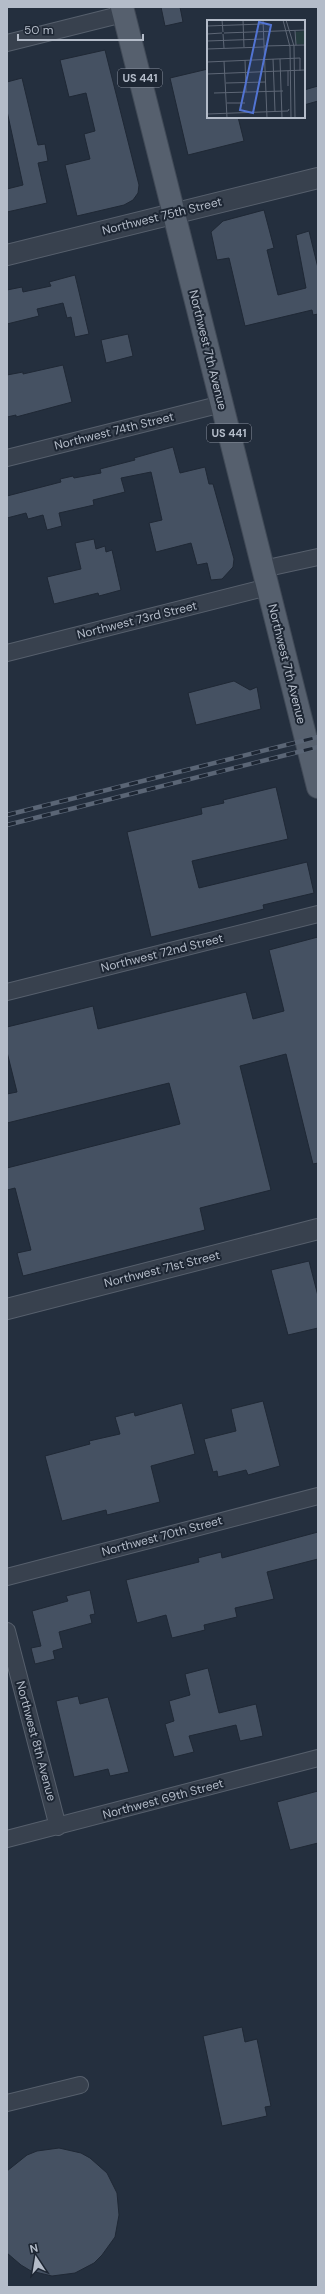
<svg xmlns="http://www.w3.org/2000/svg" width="325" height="2294" font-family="'DM Sans',sans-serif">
  <rect width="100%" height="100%" fill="#242f3e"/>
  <path fill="#455162" stroke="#1f2835" d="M161,7h19l3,15 -18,4z
    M105,50l34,135 -1,8 -5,7 -9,5 -47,11 -12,-51 25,-6 -6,-25 11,-3 -9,-38 -17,4 -9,-37z
    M208,69v48h30l6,24 -56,14 -18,-77z
    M22,78l16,67 7,-1 3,17 -10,2 9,40 -40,9v-23l16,-4 -16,-74v-29z
    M318,86v15l-14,4v-15z
    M264,210l10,38 -7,2 11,45 28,-7 -10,-53 13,-4 9,37v46l-5,1 -1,-5 -67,16 -16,-68 -12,2 -6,-28 12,-11z
    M75,275l14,59 -14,3 -4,-20 -4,1 -4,-15 -26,6 2,7 -32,8v-34l15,-3 1,5 28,-6 -2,-4z
    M128,334l5,22 -27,7 -5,-23z
    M63,365l9,37 -56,15v-2l-9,2v-42l16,-3v2z
    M173,447l7,26 25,-6 4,17h4l21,75 -1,8 -11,12 -11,1 -4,-17 -10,2 -6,-22 -35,9 -7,-29 13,-3 -11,-48 -30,6 4,14 -32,8 1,5 -35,8 3,13 -15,4 -4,-15 -15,4 -2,-6 -19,5v-22l54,-14 -1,-3 13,-3 1,2 27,-5 -1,-4 35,-9 -1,-2z
    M94,539l2,10 9,-3 1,6 6,-2 9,40 -22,6 -1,-3 -44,11 -7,-27 34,-8 -6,-26z
    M234,681l16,9 7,-3 4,22 -65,16 -8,-32z
    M276,787l12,52 -96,22 7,27 108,-26 7,31 -51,12 1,4 -113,28 -24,-105 75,-18 -1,-6 23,-5 -1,-3z
    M318,937v226l-5,1 -27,-110 -46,12 31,124 -71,18 5,22 -182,46 -6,-23 14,-3 -16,-62 -8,2v-22l173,-44 -11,-41 -162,40v-29l10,-2 -10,-40v-25l86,-21 5,23 148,-37 7,27 31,-8 -15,-61z
    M309,1261l9,35v32l-30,7 -17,-65z
    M263,1401l17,65 -32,9 -2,-5 -28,7 -1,-6 -4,1 -9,-33 32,-8 -5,-22z
    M182,1403l13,51 -44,12 9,36 -53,13 -1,-5 -44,11 -17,-65 45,-12 -1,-3 31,-7 -5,-17 19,-5 1,4z
    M318,1532v27l-51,13 7,27 -39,9 2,9 -33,8 1,5 -33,8 -6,-23 -29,8 -11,-43 73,-18 -1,-4 23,-6 1,6z
    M90,1590l5,24 -5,1 2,8 -33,9 4,16 -10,3 2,8 -20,5 -4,-16 10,-2 -9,-35 36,-10 -2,-5z
    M208,1668l11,45 37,-9 7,32 -23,5 -4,-16 -47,11 5,16 -20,5 -9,-33 9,-3 -5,-20 21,-6 -5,-21z
    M78,1696l2,8 28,-7 21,75 -19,4 -2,-7 -34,8 -18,-76z
    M318,1791v52l-28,7 -13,-48z
    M242,2027l3,15 12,-3 14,67 -6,1 2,9 -45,10 -19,-90z
    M59,2148l22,5 9,5 17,15 10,20 2,22 -4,22 -13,18 -8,8 -19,10 -23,3 -21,-5 -10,-6 -14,-12v-82l20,-16 10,-4z"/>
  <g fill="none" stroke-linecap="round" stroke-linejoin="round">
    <defs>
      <path id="minor" d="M7,43l116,-29
        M7,458l215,-54
        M263,569l55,-12
        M7,653l261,-66
        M7,992l311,-78
        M7,1577l311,-81
        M7,1631l51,196
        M7,1839l311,-81
        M7,2103l73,-18"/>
      <path id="tertiary" d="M7,255l311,-77
        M7,1309l311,-80"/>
      <path id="primary" d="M122,7l196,780"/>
    </defs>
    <use href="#minor" stroke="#565f6c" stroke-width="18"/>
    <use href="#tertiary" stroke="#565f6c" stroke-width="22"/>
    <use href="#primary" stroke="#414a57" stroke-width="24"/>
    <use href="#minor" stroke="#38414e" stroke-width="16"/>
    <use href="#tertiary" stroke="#38414e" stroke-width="20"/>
    <use href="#primary" stroke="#56606e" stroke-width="22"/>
    <defs>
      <path id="rail" d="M7,815l311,-78
        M7,825l311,-78"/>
    </defs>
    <use href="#rail" stroke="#5a6575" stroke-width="4.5"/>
    <use href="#rail" stroke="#1d2633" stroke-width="3" stroke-dasharray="9" stroke-linecap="butt"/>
  </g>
  <g text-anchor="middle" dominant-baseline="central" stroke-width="4" stroke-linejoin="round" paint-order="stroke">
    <g fill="#1d2633" stroke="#878f9c" stroke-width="1">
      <rect x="118" y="69" width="44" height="18" rx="3"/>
      <rect x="207" y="424" width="44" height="18" rx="3"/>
    </g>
    <g font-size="11" font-weight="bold" fill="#b4bcc9">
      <text x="140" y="78">US 441</text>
      <text x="229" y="433">US 441</text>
    </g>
    <g font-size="12" fill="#b4bcc9" stroke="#1d2633">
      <text transform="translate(162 216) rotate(-14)">Northwest 75th Street</text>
      <text transform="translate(208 350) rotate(76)">Northwest 7th Avenue</text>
      <text transform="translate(114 431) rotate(-14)">Northwest 74th Street</text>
      <text transform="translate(137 620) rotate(-14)">Northwest 73rd Street</text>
      <text transform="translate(287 664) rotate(76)">Northwest 7th Avenue</text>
      <text transform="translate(162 953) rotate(-14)">Northwest 72nd Street</text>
      <text transform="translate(162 1269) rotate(-14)">Northwest 71st Street</text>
      <text transform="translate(162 1536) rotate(-15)">Northwest 70th Street</text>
      <text transform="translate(36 1741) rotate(75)">Northwest 8th Avenue</text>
      <text transform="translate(163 1799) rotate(-15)">Northwest 69th Street</text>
    </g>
  </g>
  <g transform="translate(207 20)">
    <rect width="98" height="98" fill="#242f3e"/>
    <path d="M98,11v13h-9l-1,-12z" fill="#263c3f"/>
    <path fill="none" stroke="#5e6776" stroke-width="1" d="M15,0l1,12M36,0l1,27M56,0l4,98M76,0l7,27 1,71M79,0l8,26 1,72M0,6l56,-2M88,11l1,14M17,13l81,-3M0,14l15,-1M16,14l1,14M0,21l57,-2M57,26l41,-1M0,29l57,-2M66,39l2,52M73,39l2,59M38,40l1,32M17,41l3,57M0,42l93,-4v13M81,51v15M0,54l98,-4M19,63l40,-1M7,73l69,-2M20,83h18M0,94l81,-3 1,-2"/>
    <path fill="#5274d3" fill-opacity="0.15" stroke="#5274d3" stroke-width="2" d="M52,2l12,3 -18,88 -13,-3z"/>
    <rect width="98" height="98" fill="none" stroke="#b4bcc9" stroke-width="2"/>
  </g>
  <rect width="325" height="2294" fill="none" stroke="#b4bcc9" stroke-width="16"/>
  <g transform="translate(36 2258) rotate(348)" stroke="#1d2633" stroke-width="3" paint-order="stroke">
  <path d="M0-3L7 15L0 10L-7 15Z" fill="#b4bcc9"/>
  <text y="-6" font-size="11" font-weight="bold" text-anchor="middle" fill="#b4bcc9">N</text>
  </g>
  <path d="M18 34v6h125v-6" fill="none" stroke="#b4bcc9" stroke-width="2"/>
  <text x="24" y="34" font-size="12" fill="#b4bcc9" stroke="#1d2633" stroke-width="3" paint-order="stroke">50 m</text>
</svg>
